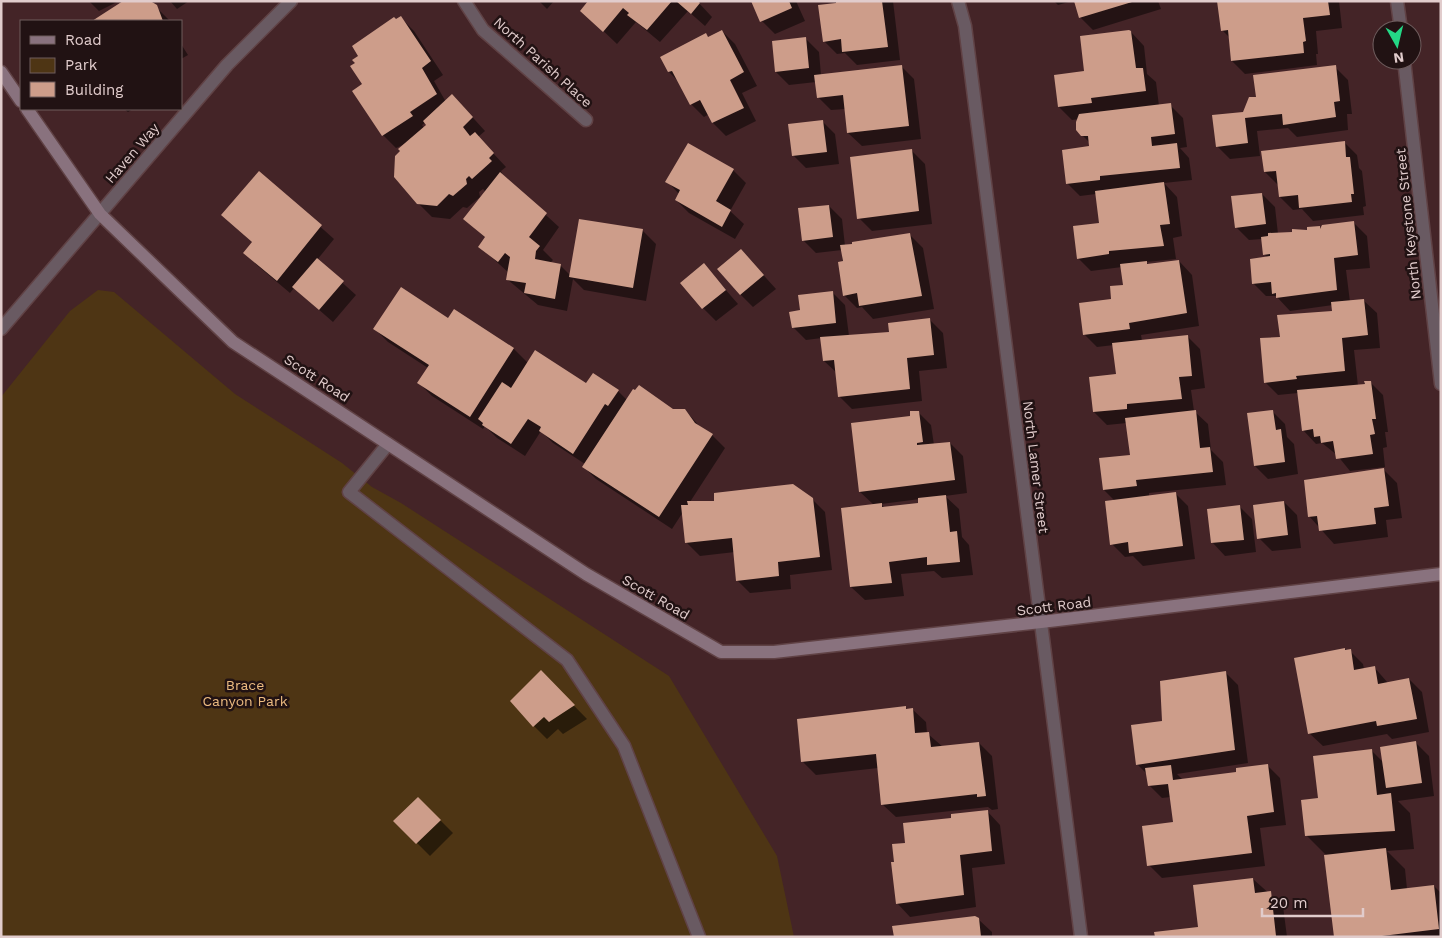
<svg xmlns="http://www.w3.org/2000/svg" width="1442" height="938" font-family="'Work Sans',sans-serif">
  <rect width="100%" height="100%" fill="#442427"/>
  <path fill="#4e3514" d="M98,290l16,2 121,102 107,69 30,24 29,16 268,173 108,180 17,81h-793v-540l69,-86z"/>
  <path fill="#0007" fill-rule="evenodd" d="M89,1h30l-20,10z
    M125,1l27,2 18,18h-75z
    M170,1h19l-12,8z
    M539,1h15l-7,8z
    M590,1h107l15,16 -7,9 -17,-15 -28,31 -24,-20 -19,22 -22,-21z
    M753,1h43l9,20 -30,13 -13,-13z
    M837,1h56l7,59 -43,5 -12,-12 -8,1 -13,-13z
    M1054,1h18l-14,4z
    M1075,1h83l3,8 -68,21 -13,-13z
    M1219,1h120l3,27 -26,3 2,23h-2l1,11 -72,9 -13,-13 -2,-23 -8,-8z
    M401,18l13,13 29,44 -9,6 12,21 19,7 20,22 -7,6 28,30 -5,4 2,5 56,51 -16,23 10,10 -3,3 10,2 11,11 72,-45 13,13 -10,57 -62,-11 -11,-11 -6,32 -29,-6 -30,-25 1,-7 -30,-27 7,-8 -22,-19 22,-27 -3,-3 -4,3 1,5 -13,11 -4,-1 -13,12 -18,-2 -14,-14 -11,-60 -11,5 -13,-13 -19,-51 32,-63zM426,122l2,3 -4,3 -2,-3z
    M722,31l13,13 22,42 -15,7 14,28 -30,15 -13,-13 -4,-9 -5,3 -13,-13 -11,-21 -11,-11 40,-34z
    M1131,32l13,14 3,28 9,8 3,24 11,-1 13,13 4,29 -7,1 9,10 3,22 -28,3 13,14 5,39 -9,2 3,21 -30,3 3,3 30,-4 13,14 7,51 -58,9 1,6 45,-5 13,13 5,39 -14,2 3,21 14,13 3,26 12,12 3,23 -77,8v3l26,-3 13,13 7,53 -52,7 -10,-10 -8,1 -13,-13 3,-43 -11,-11 27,-34 -4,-33 -20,2 -13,-13 23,-36 -3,-31 -17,2 -13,-13 40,-48 -2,-19 -31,4 -13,-13 22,-34 -4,-30 -16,2 -13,-13 23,-35v-5l-8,-8 -3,-16 -7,1 -13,-13 26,-35z
    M805,38l14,14 2,23 80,-9 13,13 7,60 -59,7 -14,-13 -2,-24 -15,1 -13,-13 -2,-15 -27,3 -13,-13z
    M181,44l7,11 -7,4z
    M1335,67l13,13 4,34h-5l1,16 -51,7 -9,-9 -31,3 3,25 -30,3 -13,-13 40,-48z
    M124,109h9l-5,3z
    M822,121l13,13 4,30 -33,4 -13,-13z
    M1344,142l13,13 2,13 3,3 4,35 -3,1 1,8 -51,6 -11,-12 -9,1 -13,-13 -2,-12 -13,-13z
    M912,151l13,13 7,60 -60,7 -13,-13z
    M733,170l13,13 -16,28 14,13 -9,15 -46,-26 -13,-13 3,-6 -12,-13z
    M259,172l75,67 -17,21 39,35 -23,27 -39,-34 -4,5 -32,-27 -13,-13 8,-10 -30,-28z
    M1262,194l13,13 3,27 31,-2 10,-4 4,3 31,-8 13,13 3,32 -24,2 4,32 13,-2 14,13 3,35 -26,2 4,36 12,-4 13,13 5,37h-3l2,15 -4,1 2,19 -35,4 -13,-16 -15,-12 -6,1 -13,-14 -5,-37 -20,2 -13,-13 69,-70 -1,-7 -43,6 -14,-15h-10l-13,-13 15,-25 -4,-4 -2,-15 -13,1 -13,-13z
    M829,206l13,13 3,27 65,-11 13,13 11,61 -61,10 -11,-12 -5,1 -13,-13 -2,-45 -26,3 -13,-13z
    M741,250l35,39 -23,18 -13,-13z
    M704,265l34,39 -22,17 -13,-13z
    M832,292l13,13 4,31 42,-3 39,-13 13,13 4,35 -28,3 3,30 -70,8 -13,-13 -2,-23 -13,-12 -2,-23 -16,2 -13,-13 8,-16z
    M454,311l60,38 14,14 59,22 31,6 9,9 46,10h12l17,19 10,6 13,13 -35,54 122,-3 13,13 7,58 -42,5 1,14 -41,4 -13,-13 -2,-28 -35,4 -13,-13 -4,-31 -11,17 -76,-50 -13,-13 2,-2 -32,-21 -12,-12 -16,25 -28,-18 -12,-12 -2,3 -51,-33 -13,-13 9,-15 -40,-26 -13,-13 74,-10z
    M1272,411l13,13 2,13 7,7 4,30 -30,5 -13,-13z
    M918,412l13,13 3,20 16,-2 13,13 4,37 -22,3 14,13 3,28 7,8 4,30 -31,3 -8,-7 -33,3 3,22 -39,4 -14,-13 -9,-78 32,-4 -14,-13 52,-75zM920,499v5l-35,4 -4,-4z
    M1384,470l13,13 5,35 -16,2 2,17 -54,7 -25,-28z
    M1284,502l13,13 4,33 -29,3 -13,-13z
    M1239,506l13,13 4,33 -31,4 -13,-14z
    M1345,649l5,2 13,13 1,5 10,-2 14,16 21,-4 13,13 7,40 -37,7 -5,-5 -64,12 -14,-13z
    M541,672l46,47 -24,15 -5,-5 -11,10 -13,-13z
    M1225,672l13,13 10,78 -71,11 6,6 55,-7 29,-8 13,13 6,47 -26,3 5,38 -103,12 -13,-13 25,-42 -3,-26 -9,1 -13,-13 -1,-10 -11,-11 27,-42z
    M905,707l3,3 4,-1 14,13 1,11 16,14 36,-4 13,13 6,53 -6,1 -4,-3 -92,10 -14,-13 -4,-36 -62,7 -13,-13z
    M1416,743l13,13 5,40 -36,5 12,12 4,36 -27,2 18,18 2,20 27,-3 7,7v44h-106l-9,-82 -20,-20 14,-36 52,-48 11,11z
    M418,798l35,35 -23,23 -35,-35z
    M987,811l13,14 5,39 -33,4 4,39 -66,10 -13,-14 -2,-40 11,-19z
    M1253,879l30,27 4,31h-131l43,-9z
    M978,919l14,13v5h-97z"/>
  <path fill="#cd9d8a" d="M123,1l29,1 5,3 6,16h-71z
    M588,1h84l-25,29 -20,-15 2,-2 -6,-5 -20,24 -23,-21z
    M676,1h22l2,2 -9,11z
    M751,1h38l3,7 -32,14z
    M836,1h46l6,46 -46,5 -1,-13 -18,3 -5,-37 18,-2z
    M1074,1h58v1l-53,16z
    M1217,1h111l2,14 -27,3 3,23 -3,1 1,11 -73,8 -3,-31 -7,1z
    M401,16l30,45 -9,7 15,26 -27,18 3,4 -31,20 -30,-45 10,-7 -12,-18 5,-3 -3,-3 6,-4 -6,-10 42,-29 2,2z
    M722,30l22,42 -14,8 14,28 -32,15 -12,-23 -10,5 -18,-34 -4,1 -8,-15 46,-24 2,4z
    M1129,30l2,1 5,37h7l3,23 -55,7 1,5 -34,4 -4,-32 30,-4 -4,-35z
    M806,37l3,31 -34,4 -3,-31z
    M902,65l7,61 -62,7 -4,-38 -26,3 -3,-23z
    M1336,65l4,36 -6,1 2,15 -53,8 -1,-11 -37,4 3,25 -32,4 -4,-32 31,-3 6,-15h7l-3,-22z
    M452,94l21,23 -10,10 7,9 5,-4 19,21 -5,5 3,3 -20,18 -3,-3 -3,3 1,5 -14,12 -4,-2 -12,12 -20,-2 -23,-27 1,-21 5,-5 -2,-2 28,-24 -3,-4z
    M1171,103l4,31 -24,3 1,9 25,-3 3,25 -80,8v4l-34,4 -4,-34 27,-4 -1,-10h-7l-5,-6v-8l3,-8z
    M823,120l4,32 -35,4 -4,-32z
    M1345,141l1,16h4l4,37h-3l1,8 -53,6 -1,-13 -19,2 -3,-26 -12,1 -3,-21z
    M688,143l46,26 -18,32 15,9 -9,17 -47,-27 5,-10 -15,-8z
    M912,149l7,62 -62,8 -7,-62z
    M259,171l63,54 -45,56 -34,-28 9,-11 -31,-27z
    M500,172l47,41 -18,24 11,9 -4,5 -1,8 26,5 -6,35 -31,-6 2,-10 -20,-3 4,-23 -5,-4 -7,9 -20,-15 7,-10 -22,-18z
    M1164,182l6,42 -10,1 4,21 -55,5v3l-32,5 -4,-33 26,-3 -4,-32z
    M1262,193l4,31 -31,4 -4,-32z
    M829,205l4,32 -31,4 -4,-33z
    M579,219l64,10 -10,59 -64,-11z
    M1354,221l4,34 -24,3 3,32 -61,8v-5l-4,1 -1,-12 -19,2 -2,-25 20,-3v-2l-7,1 -2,-18 7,-1v-3l24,-1v-3l15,1v-3l13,-1v3l2,-4z
    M910,233l12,63 -63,10 -2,-13 -14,3 -5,-34 5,-1 -3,-16 12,-1v-2z
    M741,249l23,26 -24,20 -23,-26z
    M317,258l27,23 -25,29 -27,-23z
    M1179,260l8,53 -58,10 1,6 -47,6 -4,-32 32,-4 -1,-13 13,-1 -3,-21 27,-3v3z
    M704,263l22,27 -24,19 -22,-26z
    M401,287l47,31 6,-9 60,39 -44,69 -53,-34 12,-18 -56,-36z
    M833,291l3,32 -44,5 -3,-16 11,-2 -2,-15z
    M1364,299l4,36 -26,3 3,33 -49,5 1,3 -33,4 -4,-45 20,-1 -3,-22 55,-4 -1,-9z
    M930,318l4,37 -27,3 3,31 -72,8 -4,-37 -11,1 -3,-24 69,-5 -1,-9z
    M1188,335l4,41 -13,1 3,22 -55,5v5l-34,3 -4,-35 27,-3 -4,-31z
    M535,350l51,33 7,-10 26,17 -11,16 -3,-2 -32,50 -34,-23 2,-4 -13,-8 -17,25 -29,-19 1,-2 -5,-4 24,-37 9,6z
    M1364,381h7l5,38h-4l3,15 -5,1 3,19 -37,5 -3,-18 -12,2 -1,-7 -6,1 -1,-8 -11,2 -5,-41 68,-6z
    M639,385l34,24h12l10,14 18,11 -54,83 -77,-50 51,-78 2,1z
    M1196,410l4,38 10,-1 3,25 -77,8 1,6 -34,4 -4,-32 31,-3 -5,-37z
    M1273,410l3,20 5,-1 4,33 -31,4 -7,-53z
    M910,411h9l4,31 -6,1v2l33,-3 5,38 -96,12 -8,-69 59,-7z
    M1384,468l5,38 -15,2 2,16 -57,7 -2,-15 -9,1 -4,-37z
    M793,484l20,14 7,59 -42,5 1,14 -43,5 -4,-43 -47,5 -4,-38h7l-1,-4h27v-8z
    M1176,492l7,54 -54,7 -1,-11 -18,3 -5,-44z
    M946,495l4,37 7,-1 3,31 -33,3v-8l-38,5 3,21 -42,4 -9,-79 41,-5v4l36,-4v-5z
    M1284,501l4,34 -31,4 -4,-34z
    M1240,505l4,35 -33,3 -4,-34z
    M1345,648v2l6,-1 3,21 21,-4 3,18 31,-6 8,41 -40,7 -1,-5 -68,13 -14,-76z
    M541,670l34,35 -26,17 -5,-5 -11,10 -23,-26z
    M1226,671l9,79 -99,15 -5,-40 31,-4 -2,-40z
    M906,706v3l7,-1 2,25 14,-1 2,15 48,-5 7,54 -9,1v-3l-96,11 -5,-51 -75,8 -4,-43z
    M1416,741l6,42 -36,5 -6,-41z
    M1372,749l5,46 14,-2 4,38 -90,5 -4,-36 17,-2 -5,-42z
    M1268,764l6,48 -27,4 5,37 -105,13 -5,-40 31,-4 -5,-38 -20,2 -3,-18 26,-3 2,15 63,-8v-4z
    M418,797l23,23 -25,24 -23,-23z
    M988,810l4,41 -32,4 4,40 -68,9 -5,-42h3l-2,-18 13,-1 -2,-20 48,-5v-4z
    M1386,848l5,42 43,-5 5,44 -57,7 -48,1 -10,-82z
    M1253,878l2,15 16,-2 5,45 -121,1 -1,-5 44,-5 -5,-42z
    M975,916l4,2 2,19h-87l-2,-11z"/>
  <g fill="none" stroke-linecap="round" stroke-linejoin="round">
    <defs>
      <path id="lane" d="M388,444l-39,48 218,168 57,86 75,191"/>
      <path id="street" d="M464,1l19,29 103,90
        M958,1l7,25 116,911
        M1397,1l4,29
        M1404,60l37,324
        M1,329l226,-264 64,-64"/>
      <path id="secondary" d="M1,72l20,29
        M27,109l73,105 133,128 353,232 135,78h53l267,-30 400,-48"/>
    </defs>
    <use href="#lane" stroke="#604245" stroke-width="15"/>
    <use href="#street" stroke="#604245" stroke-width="15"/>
    <use href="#secondary" stroke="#604245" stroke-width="15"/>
    <use href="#lane" stroke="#695a62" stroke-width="12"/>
    <use href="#street" stroke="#695a62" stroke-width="12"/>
    <use href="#secondary" stroke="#89727e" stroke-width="12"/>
  </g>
  <g text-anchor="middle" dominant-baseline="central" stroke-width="5" stroke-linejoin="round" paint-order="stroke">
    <g font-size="14" fill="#e1cccc" stroke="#211213">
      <text transform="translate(543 62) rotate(42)">North Parish Place</text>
      <text transform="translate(132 153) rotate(-49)">Haven Way</text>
      <text transform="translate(1408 224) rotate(-96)">North Keystone Street</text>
      <text transform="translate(317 378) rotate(33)">Scott Road</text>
      <text transform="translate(1036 467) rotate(83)">North Lamer Street</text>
      <text transform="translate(656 597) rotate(30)">Scott Road</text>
      <text transform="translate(1054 606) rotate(-7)">Scott Road</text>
    </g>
    <g font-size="14" fill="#ecbb80" stroke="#211213">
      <text x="245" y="685">Brace<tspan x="245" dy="16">Canyon Park</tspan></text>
    </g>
  </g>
  <rect width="1442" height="938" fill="none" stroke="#e1cccc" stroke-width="5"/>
  <rect x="20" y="20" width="162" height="90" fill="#211213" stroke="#6e5c5d"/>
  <rect x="30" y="36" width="25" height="8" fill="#89727e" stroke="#6e5c5d"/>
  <text x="65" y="45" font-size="15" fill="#e1cccc">Road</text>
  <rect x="30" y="58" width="25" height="15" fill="#4e3514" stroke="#6e5c5d"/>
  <text x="65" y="70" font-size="15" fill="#e1cccc">Park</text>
  <rect x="30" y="82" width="25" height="15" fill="#cd9d8a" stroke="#6e5c5d"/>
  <text x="65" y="95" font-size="15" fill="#e1cccc">Building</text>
  <g transform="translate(1397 45) rotate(172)"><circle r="24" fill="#211213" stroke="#6e5c5d"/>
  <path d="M0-4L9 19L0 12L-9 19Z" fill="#24d886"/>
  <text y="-8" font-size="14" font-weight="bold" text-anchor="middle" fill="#e1cccc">N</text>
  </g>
  <path d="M1262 908v8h101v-8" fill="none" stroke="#e1cccc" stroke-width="2.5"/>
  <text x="1270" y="908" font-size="15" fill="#e1cccc" stroke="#211213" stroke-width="4" paint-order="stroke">20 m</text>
</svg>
